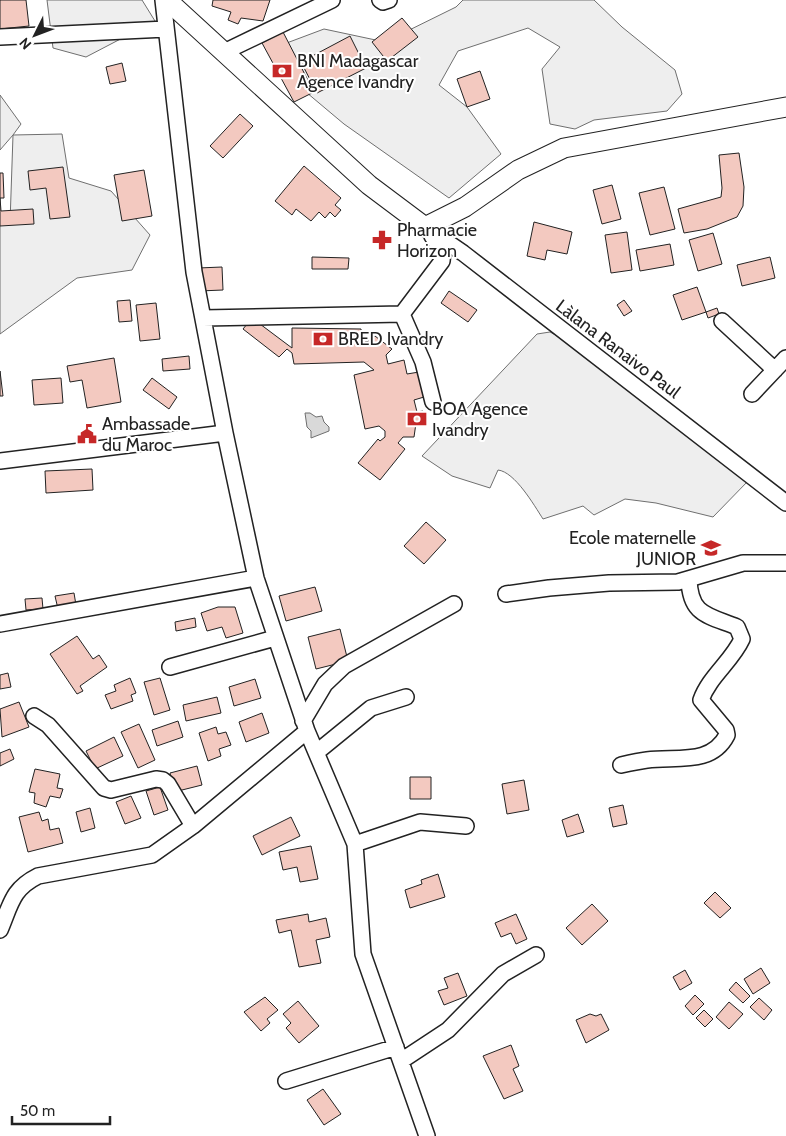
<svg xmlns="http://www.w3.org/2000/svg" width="786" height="1136" font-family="Cabin,sans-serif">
  <rect width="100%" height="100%" fill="#fff"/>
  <path fill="#eee" stroke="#6f6f6f" d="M47,0h95l13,21 -69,36 -33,-9z
    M463,0h131l28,27 53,43 7,24 -15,17 -73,9 -19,9 -25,-5 -8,-55 18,-22 -32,-19 -70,23 -19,34 28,22 34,47 -52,44 -105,-74 -50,-42 -10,-38 40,-15 61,13 71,-35z
    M0,95l21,29 -8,11 49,-1 7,44 42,13 39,44 -18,35 -55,8 -77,56v-109l10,-2 3,-88 -13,15z
    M550,332l30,16 169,132 -36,37 -57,-14 -31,-4 -31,16 -11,-9 -40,13c-9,-14 -28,-47 -45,-49l-8,18 -38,-12 -30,-20 115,-122z"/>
  <path fill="#d9d9d9" stroke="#6f6f6f" d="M305,413h5l6,4 6,-1 2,6 5,5v4l-18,7v-7l-4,-4z"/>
  <path fill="#f3c9c0" stroke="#222" d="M0,0h26l3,26 -29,3z
    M213,0h57l-7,21 -22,-3 -3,6 -10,-4 3,-8 -19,-6z
    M402,18l16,19 -31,24 -15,-19z
    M283,32l31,60 -20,10 -32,-59z
    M350,36l16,32 -49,25 -16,-31z
    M122,63l4,18 -16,3 -4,-17z
    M480,71l10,28 -23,8 -10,-28z
    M240,114l13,12 -30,32 -13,-12z
    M739,153l5,34 -1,19 -6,11 -30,12 -23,4 -6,-24 43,-12 1,-9 -3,-33z
    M304,166l37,32 -6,7 6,5 -6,7 -5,-5 -5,6 -6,-6 -8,9 -15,-12 -4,6 -17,-14z
    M63,167l7,50 -20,2 -4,-31 -16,2 -2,-19z
    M144,170l8,46 -30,5 -8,-46z
    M0,173h3l1,25h-4l1,13 32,-2 1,15 -34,2z
    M612,185l9,34 -19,5 -9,-34z
    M664,187l11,42 -25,6 -11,-42z
    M534,222l38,10 -5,22 -20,-4 -2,10 -18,-4z
    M627,232l5,38 -21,3 -6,-38z
    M713,233l9,31 -24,7 -9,-31z
    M670,244l4,21 -34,6 -4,-21z
    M312,257l37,1 -1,11h-36z
    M770,257l5,21 -33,8 -5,-21z
    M222,267l1,23 -24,1 -1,-23z
    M697,287l9,25 -24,8 -9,-25z
    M449,291l28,19 -9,12 -27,-19z
    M130,300l2,21 -13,1 -2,-21z
    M624,300l8,11 -8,5 -7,-11z
    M156,303l4,36 -20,2 -4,-36z
    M717,308l2,6 -11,4 -2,-6z
    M252,318l40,30v-20l69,1 1,10 5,3 8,-6 17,13 -6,6 2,9 16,-4 3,14 12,-2 5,25 -10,3 3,12 6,-1 1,12h-8l-2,14h-11l-5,6 7,6 -25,31 -22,-17 20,-24 2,2 5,-4v-6l-6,-5 -14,3 -11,-54 20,-5 -10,-8 -70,2 -2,-11 -5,-4 -8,8 -36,-28z
    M189,356l1,13 -27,2 -1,-12z
    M114,358l7,44 -34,6 -5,-28 -12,2 -3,-16z
    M0,371l3,25h-3z
    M61,378l2,25 -29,2 -2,-25z
    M152,378l25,19 -8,12 -26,-19z
    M92,469l1,21 -47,3 -1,-22z
    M426,522l20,18 -22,24 -20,-18z
    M315,587l7,24 -36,10 -7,-25z
    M74,593l2,12 -18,4 -3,-13z
    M42,598l1,11 -17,1 -1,-11z
    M218,607h17l8,26 -17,5 -4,-11 -15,4 -6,-18z
    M195,618l1,9 -20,4 -1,-9z
    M340,629l8,32 -32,8 -8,-32z
    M77,636l16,23 6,-4 8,12 -27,19 3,5 -6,3 -27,-40z
    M8,673l3,14 -11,2v-14z
    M130,678l6,15 -5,2 2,6 -22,8 -6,-14 11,-4 -2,-6z
    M160,678l10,32 -16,5 -10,-33z
    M255,679l6,19 -27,8 -5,-19z
    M217,697l4,16 -35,8 -3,-16z
    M19,702l10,25 -27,10 -2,-28z
    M262,713l7,20 -23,9 -7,-20z
    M178,721l5,16 -26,9 -5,-16z
    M139,724l16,36 -17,8 -17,-36z
    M216,727l2,7 8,-2 5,13 -12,4 2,7 -13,5 -9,-28z
    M114,737l9,19 -28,13 -9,-18z
    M10,749l4,10 -14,7v-13z
    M197,766l5,19 -28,7 -4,-19z
    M35,769l25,5 -3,14 6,1 -3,9 -10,-2 -4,11 -12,-4 1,-10 -6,-1z
    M410,777h21v22h-21z
    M524,780l5,30 -22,4 -5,-30z
    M160,787l8,23 -14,5 -8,-24z
    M131,796l10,22 -16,6 -9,-22z
    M623,805l4,19 -14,3 -4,-19z
    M90,808l5,20 -14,4 -5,-20z
    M39,812l3,9 6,-2 2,11 9,-2 4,15 -35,9 -9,-35z
    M578,814l6,18 -17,5 -5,-17z
    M291,817l9,19 -38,19 -9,-19z
    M311,846l7,33 -18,3 -3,-15 -14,3 -4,-18z
    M438,874l7,23 -35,11 -5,-18 17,-6 -1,-4z
    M715,892l16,16 -11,10 -16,-15z
    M592,904l16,17 -26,24 -16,-17z
    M308,914l1,8 17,-4 4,19 -14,3 5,23 -22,4 -8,-37 -12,3 -3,-13z
    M516,914l11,25 -11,5 -5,-11 -10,4 -6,-14z
    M761,968l9,15 -17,11 -9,-15z
    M685,970l7,13 -12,7 -7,-13z
    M458,973l9,23 -23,9 -6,-14 10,-3 -4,-10z
    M736,982l14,14 -7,7 -14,-13z
    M695,995l9,9 -11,11 -8,-9z
    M265,997l13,13 -11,9 3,4 -9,8 -17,-19z
    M759,998l13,12 -8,10 -14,-13z
    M298,1001l21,25 -20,17 -13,-15 5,-5 -8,-9z
    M729,1002l14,12 -14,15 -13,-12z
    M704,1010l9,9 -8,8 -9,-9z
    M590,1014l6,2 5,-2 8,16 -23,13 -10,-23z
    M511,1045l8,21 -6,3 10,22 -19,8 -21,-43z
    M323,1089l18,25 -17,11 -17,-25z"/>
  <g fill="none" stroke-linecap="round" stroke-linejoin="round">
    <defs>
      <path id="minor" d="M163,0l31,272 31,161 31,145 51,153 48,113 8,110 64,182
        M380,0l3,2 6,-2
        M0,37l166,-8
        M224,52l108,-52
        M425,227l38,26 323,250
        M402,314l21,48 10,40
        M203,318l199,-4 40,-53 1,-9 -11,-16
        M722,321l53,49
        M752,394l34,-36
        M0,461l225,-28
        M506,594l43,-6 60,-5 69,-1 65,-19h43
        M0,624l256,-46
        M170,667l105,-29
        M34,716l14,9 56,63 7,2 45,-11 7,1 5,4 25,42
        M303,721l22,-37 19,-18 110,-62
        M317,752l54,-44 35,-11
        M621,765c9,-2 18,-4 26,-5 29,-4 64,6 80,-25l-1,-5 -25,-30c8,-23 31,-39 41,-61l-5,-12c-30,-12 -47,-12 -48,-48
        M355,844l65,-22 46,4
        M0,930c11,-26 12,-41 38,-54l114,-21 41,-29 114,-95
        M401,1061l47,-31 55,-56 33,-19
        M286,1081l110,-34"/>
      <path id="major" d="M167,0l202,185 56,42 40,-20 53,-37 46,-22 222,-41"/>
    </defs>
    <use href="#minor" stroke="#222" stroke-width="18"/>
    <use href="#major" stroke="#222" stroke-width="21"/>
    <use href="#minor" stroke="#fff" stroke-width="15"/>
    <use href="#major" stroke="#fff" stroke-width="19"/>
  </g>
  <defs>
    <symbol id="bank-bare" viewBox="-9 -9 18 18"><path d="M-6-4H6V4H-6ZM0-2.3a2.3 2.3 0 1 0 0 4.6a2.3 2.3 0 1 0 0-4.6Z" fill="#c62828" stroke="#fff" stroke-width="2.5" paint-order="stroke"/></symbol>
    <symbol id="pharmacy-bare" viewBox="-9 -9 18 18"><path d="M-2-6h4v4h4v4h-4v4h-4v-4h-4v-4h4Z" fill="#c62828" stroke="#fff" stroke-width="2.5" paint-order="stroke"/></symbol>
    <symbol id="civic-bare" viewBox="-9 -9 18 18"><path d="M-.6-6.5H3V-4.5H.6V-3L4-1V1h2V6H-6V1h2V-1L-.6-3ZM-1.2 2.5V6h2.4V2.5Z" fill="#c62828" stroke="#fff" stroke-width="2.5" paint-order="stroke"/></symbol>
    <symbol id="school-bare" viewBox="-9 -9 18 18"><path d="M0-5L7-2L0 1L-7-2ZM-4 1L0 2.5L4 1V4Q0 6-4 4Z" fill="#c62828" stroke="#fff" stroke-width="2.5" paint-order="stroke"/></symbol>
  </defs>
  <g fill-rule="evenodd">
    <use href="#bank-bare" x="268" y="57" width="28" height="28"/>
    <use href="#pharmacy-bare" x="368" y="226" width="28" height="28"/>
    <use href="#bank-bare" x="309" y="325" width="28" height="28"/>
    <use href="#bank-bare" x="403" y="405" width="28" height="28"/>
    <use href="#civic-bare" x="73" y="420" width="28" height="28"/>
    <use href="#school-bare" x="697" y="534" width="28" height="28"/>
  </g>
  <g text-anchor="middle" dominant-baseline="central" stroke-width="4" stroke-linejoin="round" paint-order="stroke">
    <g font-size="18" fill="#222" stroke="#fff" text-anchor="start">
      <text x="297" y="61">BNI Madagascar<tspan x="297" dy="21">Agence Ivandry</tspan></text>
      <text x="397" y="230">Pharmacie<tspan x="397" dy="21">Horizon</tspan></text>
      <text x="338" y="339">BRED Ivandry</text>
      <text x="432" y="409">BOA Agence<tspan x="432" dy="21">Ivandry</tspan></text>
      <text x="102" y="424">Ambassade<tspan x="102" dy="21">du Maroc</tspan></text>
      <text x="696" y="538" text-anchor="end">Ecole maternelle<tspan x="696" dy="21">JUNIOR</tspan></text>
    </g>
    <g font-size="18" fill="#222" stroke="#fff">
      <text transform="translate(618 349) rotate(37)">Làlana Ranaivo Paul</text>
    </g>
  </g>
  <g transform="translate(35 35) rotate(228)" stroke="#ffffff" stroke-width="4" paint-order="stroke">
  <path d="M0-4L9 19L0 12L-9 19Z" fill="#222222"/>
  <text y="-8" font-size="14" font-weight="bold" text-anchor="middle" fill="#222222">N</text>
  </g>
  <path d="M12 1116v8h98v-8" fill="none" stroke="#222222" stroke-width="2.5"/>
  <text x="20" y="1116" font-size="15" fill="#222222" stroke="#ffffff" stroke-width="4" paint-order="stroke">50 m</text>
</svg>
